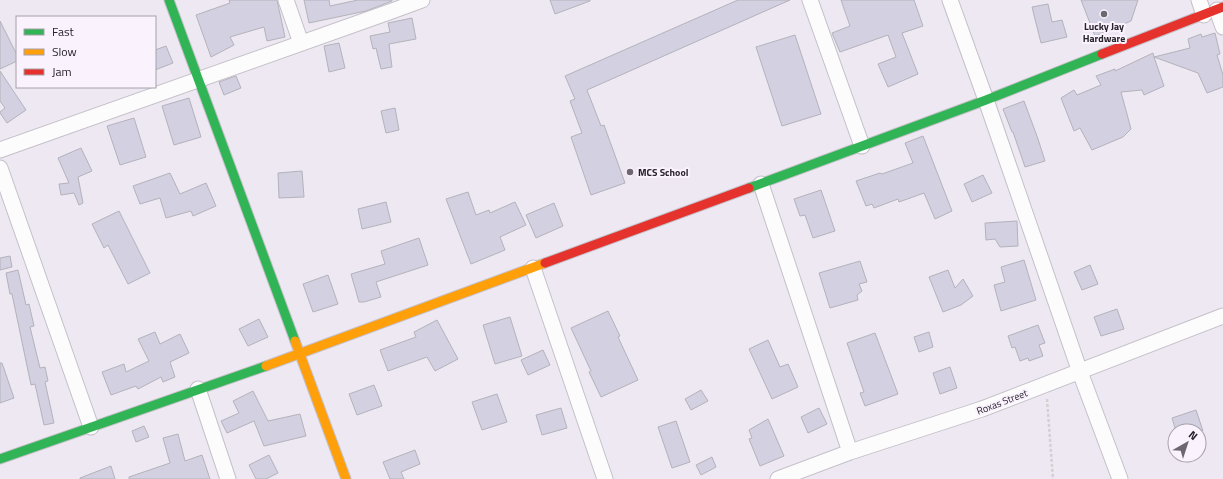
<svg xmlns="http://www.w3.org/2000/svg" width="1223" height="479" font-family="'Titillium Web',sans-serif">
  <rect width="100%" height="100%" fill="#eee8f3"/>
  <path fill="#d2d0e1" stroke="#b4b2ba" d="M229,0h48l8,37 -18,4 -3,-14 -34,10 4,8 -23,12 -15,-42 34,-12z
    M304,0h25l1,6 28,-6h34v1l-26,10 -57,12z
    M550,0h40v1l-35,13z
    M738,0h52l-203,90 14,36 3,-1 21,58 -34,12 -20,-58 11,-4 -12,-32 5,-2 -10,-23z
    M841,0h73l9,26 -21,7 16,41 -30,13 -10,-23 18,-7 -8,-22 -48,17 -8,-19 18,-7z
    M1081,0h57l-7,21 -36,15z
    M1048,4l4,18 10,-2 5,17 -26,6 -9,-36z
    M412,18l4,21 -27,5 3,23 -11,2 -5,-21 -3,1 -3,-13 20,-4 -2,-9z
    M0,21l17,34v6l-17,8z
    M1215,33l5,21 -3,1 6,20v12l-16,6 -9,-20 -44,-16 10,29 -20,9 -2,-5 -21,2 10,37 -8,8 -31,13 -12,-22 -6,3 -13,-33 13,-8 3,5 24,-10 -5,-9 19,-7v2l38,-18 1,4 36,-9 -2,-9 13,-5 1,3z
    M795,35l26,79 -39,12 -26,-79z
    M339,43l6,25 -16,4 -5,-26z
    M166,46l7,17 -18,7v-20z
    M0,71l26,39 -19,13 -7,-10v-1l5,-4 -5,-7z
    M236,76l5,12 -17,7 -5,-13z
    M189,98l12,39 -27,8 -12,-39z
    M1024,101l14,38 7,22 -20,6 -12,-35h-1l-9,-23z
    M395,108l4,22 -13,3 -5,-22z
    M134,118l12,39 -26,8 -13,-39z
    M923,136l29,75 -17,8 -11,-26 -25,9 -1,-3 -24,9 -2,-4 -6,2 -10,-25 24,-8 2,1 31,-11 -8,-20z
    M81,148l11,23 -14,6 5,26 -4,2 -5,-12 -13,2 -2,-11 10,-1 -11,-25z
    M302,171l2,26 -25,1 -1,-25z
    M170,173l10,21 26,-11 10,23 -23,10 -2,-5 -25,7 -6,-20 -20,6 -7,-18z
    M983,175l9,18 -20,9 -8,-18z
    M821,190l14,41 -22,7 -8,-23 -5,1 -6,-17z
    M468,192l8,23 13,-5 1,3 25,-11 11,23 -26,12 5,13 -34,14 -25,-65z
    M386,202l5,20 -29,7 -4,-20z
    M554,203l9,23 -27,12 -10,-23z
    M119,211l31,62 -22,11 -20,-39 -4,3 -12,-24z
    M1017,221l1,25 -18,1 -5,-8 -9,1 -1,-17z
    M419,238l9,27 -52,17 5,15 -17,5h-5l-8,-28 34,-10 -4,-13z
    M10,256l2,11 -12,3v-12z
    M1024,260l12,40 -35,11 -7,-26 11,-3 -4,-15z
    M860,261l7,21 -8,2 3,7 -5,4 1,5 -28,8 -11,-35z
    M1090,265l8,19 -16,6 -8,-18z
    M18,270l8,35 3,-1 5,22 -4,1 10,41 5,-1 3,14 -3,1 9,41 -10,2 -9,-41 -4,1 -19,-91h-2l-4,-21z
    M948,270l7,18 8,-9 10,17 -12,9 -18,7 -14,-35z
    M328,275l10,29 -25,8 -10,-28z
    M1117,309l7,20 -23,7 -7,-19z
    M608,311l12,25 -2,1 20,43 -37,17 -12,-25 2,-1 -20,-43z
    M510,317l12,39 -27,8 -12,-39z
    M259,319l9,18 -20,9 -9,-17z
    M437,320l21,39 -23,12 -8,-14 -39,14 -8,-21 36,-13 -2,-5z
    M1038,325l7,18 -6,2 4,11 -14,5 -1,-3 -8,3 -5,-14 -3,1 -4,-12z
    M155,332l5,12 20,-10 9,19 -19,9 5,15 -12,5 -2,-5 -23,12 -2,-3 -25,9 -9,-23 22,-8 2,8 23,-11 -11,-22z
    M929,332l4,15 -14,5 -5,-15z
    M875,333l23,61 -33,12 -5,-13 4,-1 -17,-49z
    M768,340l12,27 8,-3 10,23 -26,12 -23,-50z
    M543,350l7,15 -22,10 -7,-15z
    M0,363h2l12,35 -14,5z
    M950,367l7,21 -17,6 -7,-21z
    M374,385l8,21 -25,9 -8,-21z
    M701,390l7,11 -17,9 -6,-11z
    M253,391l15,30 32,-7 6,22 -42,10 -10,-25 -27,12 -6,-12 18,-8 -6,-12z
    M497,394l10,28 -25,8 -10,-28z
    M561,408l6,20 -25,7 -6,-20z
    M819,408l8,16 -19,9 -7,-16z
    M1196,410l7,21h-27l-4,-13z
    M768,419l16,37 -24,10 -11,-27 3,-1 -3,-8z
    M676,421l14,41 -18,6 -14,-41z
    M144,426l5,11 -13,5 -4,-11z
    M178,434l7,27 17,-6 8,24h-81v-2l41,-14 -7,-25z
    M415,450l5,14 -19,8 3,7h-14l-7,-17z
    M269,455l9,18 -12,6h-10l-7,-14z
    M712,457l4,10 -15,8 -5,-10z
    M111,466l4,13h-35v-1z"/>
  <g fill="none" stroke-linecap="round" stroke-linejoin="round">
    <defs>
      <path id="street" d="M286,0l15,43
        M810,0l52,146
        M950,0l36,100 94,272 40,107
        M1199,0l5,15
        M1217,10l6,17
        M0,150l392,-139 30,-11
        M0,168l91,259
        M761,184l89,268
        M533,268l72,211
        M198,389l30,90
        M778,479l72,-27 132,-43 241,-93"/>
      <path id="fast" d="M169,0l126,341
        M749,188l237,-88 116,-46
        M0,459l266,-93"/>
      <path id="slow" d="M295,341l51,138
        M266,366l279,-103"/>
      <path id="jam" d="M1102,54l121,-47
        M545,263l204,-75"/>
    </defs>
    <use href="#street" stroke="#c4c0c8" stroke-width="17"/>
    <use href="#fast" stroke="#c4c0c8" stroke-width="11"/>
    <use href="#slow" stroke="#c4c0c8" stroke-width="11"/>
    <use href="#jam" stroke="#c4c0c8" stroke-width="11"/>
    <path stroke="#d2d0d3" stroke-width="2.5" stroke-dasharray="3 2" stroke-linecap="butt" d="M1047,399l6,80"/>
    <use href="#street" stroke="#fcfcfd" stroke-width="15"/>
    <use href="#fast" stroke="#30b455" stroke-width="9"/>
    <use href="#slow" stroke="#ff9f0a" stroke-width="9"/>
    <use href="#jam" stroke="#e5322d" stroke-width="9"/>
  </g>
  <g fill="#6d6870" stroke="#faf3fe" stroke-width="1.5">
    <circle cx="1104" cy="14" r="4"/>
    <circle cx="630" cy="172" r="4"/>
  </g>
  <g text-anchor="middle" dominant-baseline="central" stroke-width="4" stroke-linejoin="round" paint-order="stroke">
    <g font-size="10" font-weight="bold" fill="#27232a" stroke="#faf3fe">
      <text x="1104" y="26">Lucky Jay<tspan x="1104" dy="12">Hardware</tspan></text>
      <text x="638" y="172" text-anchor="start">MCS School</text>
    </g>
    <g font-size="10" fill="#27232a" stroke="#faf3fe">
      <text transform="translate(1002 402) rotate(-21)">Roxas Street</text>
    </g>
  </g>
  <rect x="16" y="16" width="140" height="72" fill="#faf3fe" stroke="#a6a0a9"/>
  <rect x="24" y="29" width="20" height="6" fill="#30b455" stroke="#a6a0a9"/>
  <text x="52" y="36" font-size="12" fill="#27232a">Fast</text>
  <rect x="24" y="49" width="20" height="6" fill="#ff9f0a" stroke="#a6a0a9"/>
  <text x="52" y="56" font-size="12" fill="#27232a">Slow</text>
  <rect x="24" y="69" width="20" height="6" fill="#e5322d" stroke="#a6a0a9"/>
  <text x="52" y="76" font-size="12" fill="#27232a">Jam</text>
  <g transform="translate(1187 443) rotate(39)"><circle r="19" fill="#faf3fe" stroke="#a6a0a9"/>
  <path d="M0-3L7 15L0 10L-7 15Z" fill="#6d6870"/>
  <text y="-6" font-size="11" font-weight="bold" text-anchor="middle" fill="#27232a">N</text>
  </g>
</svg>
